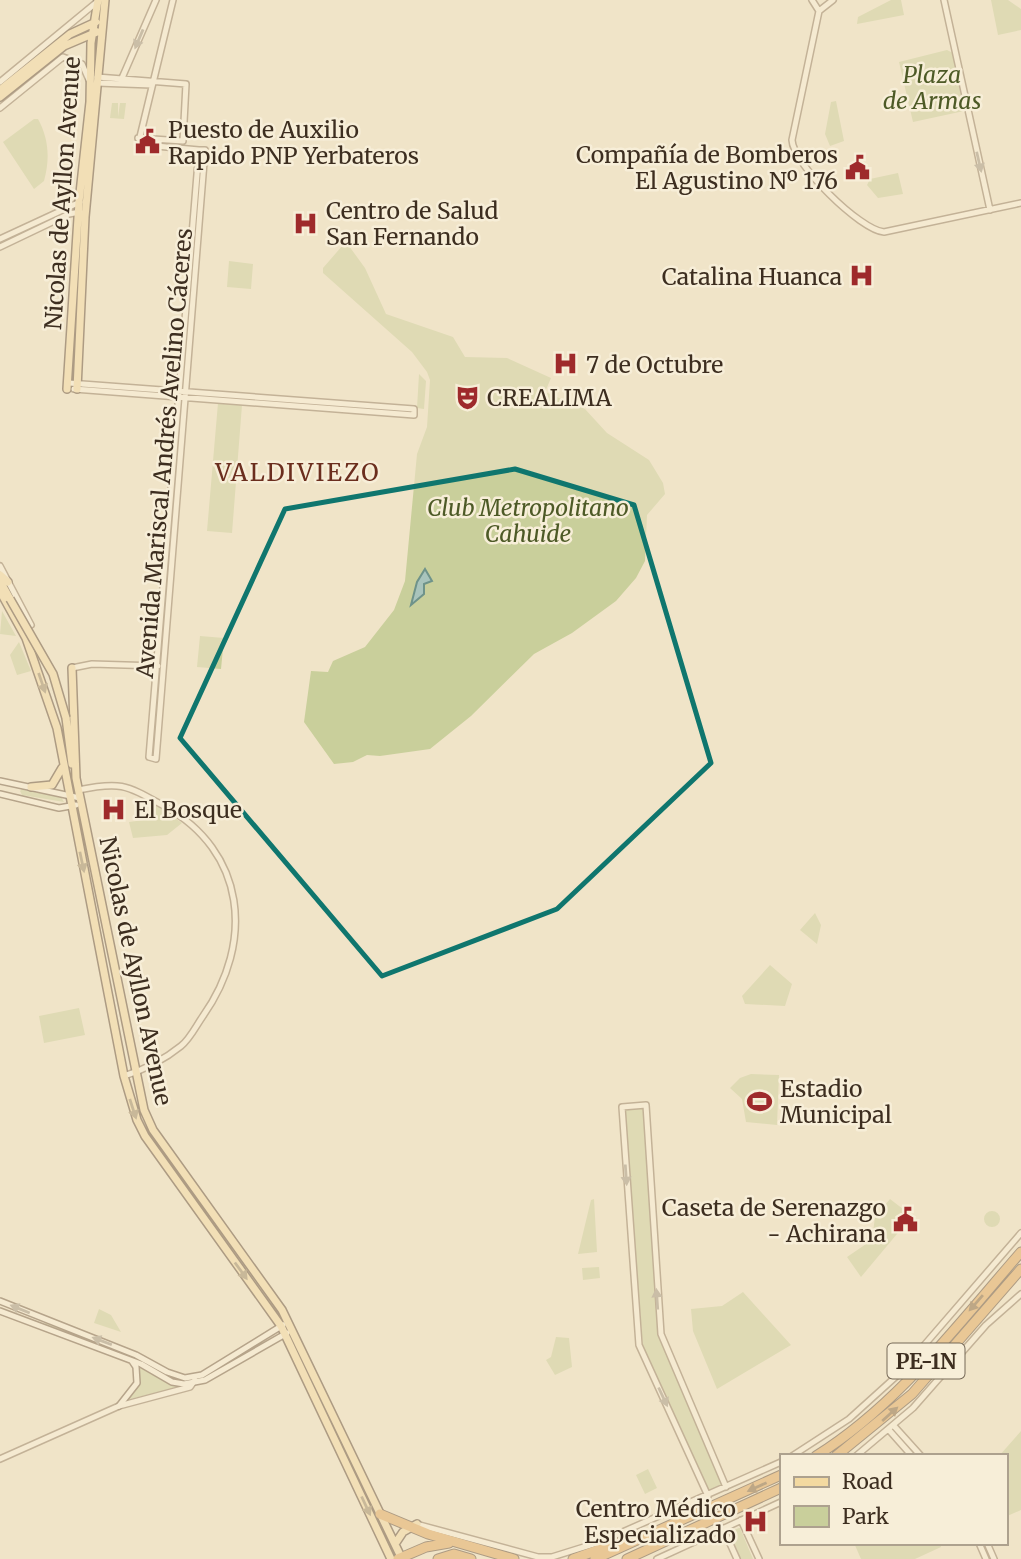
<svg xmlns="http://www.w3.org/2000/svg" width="1021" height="1559" font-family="Merriweather,serif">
  <rect width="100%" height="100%" fill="#f0e4c8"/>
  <path fill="#c9cf9b" d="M891,0h10l3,15 -47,9 1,-7z
    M991,0h17l13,9v21l-23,5z
    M947,50l6,3 11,58 -51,11 -14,-60z
    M836,101l8,40 -14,5 -5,-12 6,-32z
    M112,103h6v14l2,-14h6l-2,16 -14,-1z
    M34,119h4c11,20 12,40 6,62l-10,8 -31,-47z
    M898,173l5,21 -25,4 -11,-13 3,-6z
    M343,245l6,1 16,22 21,46 67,23 12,20 42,1 44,20 -6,14 40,17 22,24 42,27 14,23 2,11 -18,21 -2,46 -9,17 -20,23 -44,32 -38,21 -63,62 -41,33 -50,7 -13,-1 -14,7 -19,2 -30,-42 7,-51 17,1 5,-11 32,-14 29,-37 11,-29 12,-127 10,-27 3,-47 -3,-8 -15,-20 -89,-79v-5z
    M229,261l24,3 -2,25 -24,-2z
    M419,374l7,7 -2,28 -7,-1z
    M218,403l24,2 -10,128 -25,-2z
    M2,611l14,25 -16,-2z
    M200,636l24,2 -3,31 -24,-2z
    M19,642l12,29 -14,4 -7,-20z
    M24,787v3l37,7 3,5 -42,-7 -2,-4z
    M157,805l25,18 -15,12 -34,3 -4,-16 22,-3z
    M815,913l6,12 -4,19 -17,-14z
    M770,965l22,19 -7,22 -40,-2 -3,-8z
    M79,1008l6,27 -41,8 -5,-27z
    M751,1074l28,1 -2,50 -31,-3 -4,-23 -12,-11 10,-10z
    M645,1106l14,228 65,152 -14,7 -67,-145 -19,-240z
    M594,1199l3,53 -19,2 13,-54z
    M890,1199l22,17 -51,61 -14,-20 25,-17 3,-23z
    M984 1219a8 8 0 1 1 16 0a8 8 0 1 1-16 0Z
    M599,1267l1,11 -17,2 -1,-12z
    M743,1292l48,53 -74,44 -24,-58 -2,-22 31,-3z
    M99,1309l12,6 10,17 -27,-9z
    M45,1322l96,35 35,21 -2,2 -42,-22 -88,-32z
    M556,1337l13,1 3,29 -17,8 -9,-15 5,-3z
    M133,1362l26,16 29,7 -62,15 12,-16z
    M1021,1431v79l-16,7v-61h-6z
    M648,1469l9,19 -12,6 -9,-19z
    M739,1528h1l13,31h-12l-12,-27z
    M854,1543h86l1,4 -26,12h-54z"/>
  <path fill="#a9c4bc" stroke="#6f938a" stroke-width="2" d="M425,569l7,12 -8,3v10l-13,11 6,-23z"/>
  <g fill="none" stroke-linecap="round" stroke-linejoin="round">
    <defs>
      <path id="tertiary" d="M173,0l-35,145 18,1 43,4h6l-49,609 -7,-2 50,-607
        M812,0l7,11
        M833,0l-14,11 -27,129c1,24 68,90 92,92l137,-29
        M944,0l46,210
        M97,77l89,7 -3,57 -45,-3
        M122,78l34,-78
        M0,82l97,-80
        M97,83l55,2
        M0,108l63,-51 19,7 7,16
        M0,239l80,-37
        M0,247l69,-33 11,-2
        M69,383l345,26v6l-340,-26
        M0,566l31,59
        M72,668l20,-4 66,2
        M78,790c43,-9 48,-5 86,16 82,45 91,136 39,210 -7,10 -13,23 -22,30 -16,13 -38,24 -57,30
        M894,1426l27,30
        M889,1430l23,26
        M792,1456l57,-37 52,-47 120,-139
        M856,1456l57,-48 73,-83 35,-31
        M0,1459l119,-53 71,-19 5,-7
        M708,1496l-69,-151 -17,-238 24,-2 15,229 65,153
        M741,1520l18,39
        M416,1524l122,33h14l48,-15 181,-80
        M723,1528l14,31
        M979,1543l7,16
        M987,1543l7,16
        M657,1559l124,-57"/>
      <path id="secondary" d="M0,781l80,17
        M0,794l59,14 17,-3
        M0,1301l136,54 31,17 18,6 17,-3 81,-50
        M0,1311l141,53 31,18 12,2 21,-4 82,-47
        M119,1406l18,-23 -1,-16 -4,-6"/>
      <path id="primary" d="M0,90l70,-56 26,-12
        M0,97l64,-51 33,-14
        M67,389l12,-187 11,-100 1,-59 7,-43
        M77,389l8,-172 20,-217
        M0,575l8,7
        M0,581l10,18
        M0,591l26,47 31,90 67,348 13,44 8,16 136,190 110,233
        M72,668l4,110 68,332 9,20 129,180 120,249
        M66,718l6,46
        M31,787l21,-2 10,-17
        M395,1544l8,-12 14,-8"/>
      <path id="motorway" d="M816,1456c83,-52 142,-132 205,-204
        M836,1456l76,-62 109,-125
        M380,1514l48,20 86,25
        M398,1559l28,-12 23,-4
        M438,1559l16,-5 17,5
        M573,1559l44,-16
        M595,1559l186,-84
        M627,1559l154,-71"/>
    </defs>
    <use href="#tertiary" stroke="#8d765c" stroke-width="8"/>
    <use href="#secondary" stroke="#6f573f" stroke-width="8"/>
    <use href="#primary" stroke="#5b4430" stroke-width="10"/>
    <use href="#motorway" stroke="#5b4430" stroke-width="11"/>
    <use href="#tertiary" stroke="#faf1dc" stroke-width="5"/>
    <use href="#secondary" stroke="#faf1dc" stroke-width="5"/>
    <use href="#primary" stroke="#f3d9a0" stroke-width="7"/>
    <use href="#motorway" stroke="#e0a458" stroke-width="9"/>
    <defs>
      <path id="primary-bridge" d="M10,599l43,75 13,44"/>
    </defs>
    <use href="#primary-bridge" stroke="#5b4430" stroke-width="10" stroke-linecap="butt"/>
    <use href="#primary-bridge" stroke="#f3d9a0" stroke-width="7"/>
  </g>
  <defs><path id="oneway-solid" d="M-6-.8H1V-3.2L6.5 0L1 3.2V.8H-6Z" transform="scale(1.75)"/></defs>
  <g fill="#9c907e">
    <use href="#oneway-solid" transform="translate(139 39) rotate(113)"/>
    <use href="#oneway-solid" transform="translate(979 162) rotate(77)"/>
    <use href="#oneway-solid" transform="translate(626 1175) rotate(86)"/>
    <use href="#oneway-solid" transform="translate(657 1299) rotate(-94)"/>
    <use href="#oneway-solid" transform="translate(20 1309) rotate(-158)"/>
    <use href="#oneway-solid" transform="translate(102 1341) rotate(-159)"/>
    <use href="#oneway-solid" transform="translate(663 1397) rotate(65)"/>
  </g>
  <g fill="#988460">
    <use href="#oneway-solid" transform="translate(42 683) rotate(71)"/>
    <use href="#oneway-solid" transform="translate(82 862) rotate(78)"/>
    <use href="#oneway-solid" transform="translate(133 1109) rotate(72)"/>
    <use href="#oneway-solid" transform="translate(241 1271) rotate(54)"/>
    <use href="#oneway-solid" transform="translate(366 1506) rotate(65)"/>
  </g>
  <g fill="#7e5d36">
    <use href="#oneway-solid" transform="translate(976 1303) rotate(131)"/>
    <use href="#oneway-solid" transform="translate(890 1414) rotate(-42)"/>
    <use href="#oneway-solid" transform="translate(757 1487) rotate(156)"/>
  </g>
  <path d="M0 0H1021V1559H0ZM515,469l119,36 77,258 -154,146 -175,67 -202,-238 105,-229z" fill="#f0e4c8" fill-opacity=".55" fill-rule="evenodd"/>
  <path fill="none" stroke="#0f766e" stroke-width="5" stroke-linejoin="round" d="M515,469l119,36 77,258 -154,146 -175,67 -202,-238 105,-229z"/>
  <defs>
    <symbol id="civic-bare" viewBox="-9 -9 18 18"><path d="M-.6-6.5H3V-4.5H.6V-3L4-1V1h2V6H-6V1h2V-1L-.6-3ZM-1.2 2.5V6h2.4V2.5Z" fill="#9e2a2b" stroke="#f7eed8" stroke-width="2.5" paint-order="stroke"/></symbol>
    <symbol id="hospital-bare" viewBox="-9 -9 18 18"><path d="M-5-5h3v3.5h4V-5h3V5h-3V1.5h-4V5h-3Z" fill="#9e2a2b" stroke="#f7eed8" stroke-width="2.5" paint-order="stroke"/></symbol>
    <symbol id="theatre-bare" viewBox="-9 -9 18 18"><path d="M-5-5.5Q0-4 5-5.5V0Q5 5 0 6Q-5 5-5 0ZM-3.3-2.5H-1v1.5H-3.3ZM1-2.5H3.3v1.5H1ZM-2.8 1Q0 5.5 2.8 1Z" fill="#9e2a2b" stroke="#f7eed8" stroke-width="2.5" paint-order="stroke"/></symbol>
    <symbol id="stadium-bare" viewBox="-9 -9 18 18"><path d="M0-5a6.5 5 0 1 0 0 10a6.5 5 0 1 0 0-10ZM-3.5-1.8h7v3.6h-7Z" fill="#9e2a2b" stroke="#f7eed8" stroke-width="2.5" paint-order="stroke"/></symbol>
  </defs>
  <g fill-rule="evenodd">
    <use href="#civic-bare" x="130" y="124" width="35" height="35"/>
    <use href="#civic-bare" x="840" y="150" width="35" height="35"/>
    <use href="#hospital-bare" x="288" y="206" width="35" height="35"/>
    <use href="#hospital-bare" x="844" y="258" width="35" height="35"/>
    <use href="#hospital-bare" x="548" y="346" width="35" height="35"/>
    <use href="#theatre-bare" x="450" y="380" width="35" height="35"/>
    <use href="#hospital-bare" x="96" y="792" width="35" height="35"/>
    <use href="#stadium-bare" x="742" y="1084" width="35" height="35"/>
    <use href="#civic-bare" x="888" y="1202" width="35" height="35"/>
    <use href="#hospital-bare" x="738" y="1504" width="35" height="35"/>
  </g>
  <g text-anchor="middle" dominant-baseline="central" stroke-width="5" stroke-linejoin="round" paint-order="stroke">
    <rect fill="#f7eed8" stroke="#756857" stroke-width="2" x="887.5" y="1343.5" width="77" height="35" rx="5"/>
    <g font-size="21" font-weight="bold" fill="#3d2e20">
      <text x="926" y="1361">PE-1N</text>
    </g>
    <g font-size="23" font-style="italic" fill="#4d5a26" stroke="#f7eed8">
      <text x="932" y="74">Plaza<tspan x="932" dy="26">de Armas</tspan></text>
      <text x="528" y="507">Club Metropolitano<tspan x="528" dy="26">Cahuide</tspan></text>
    </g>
    <g font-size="23" fill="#3d2e20" stroke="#f7eed8" text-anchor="start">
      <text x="168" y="129">Puesto de Auxilio<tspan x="168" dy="26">Rapido PNP Yerbateros</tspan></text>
      <text x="838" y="154" text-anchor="end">Compañía de Bomberos<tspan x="838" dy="26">El Agustino Nº 176</tspan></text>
      <text x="326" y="210">Centro de Salud<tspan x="326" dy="26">San Fernando</tspan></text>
      <text x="842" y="276" text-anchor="end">Catalina Huanca</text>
      <text x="586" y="364">7 de Octubre</text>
      <text x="487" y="397">CREALIMA</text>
      <text x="134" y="809">El Bosque</text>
      <text x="780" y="1088">Estadio<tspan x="780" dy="26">Municipal</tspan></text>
      <text x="886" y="1207" text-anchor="end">Caseta de Serenazgo<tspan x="886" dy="26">- Achirana</tspan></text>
      <text x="736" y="1508" text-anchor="end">Centro Médico<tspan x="736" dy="26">Especializado</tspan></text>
    </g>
    <g font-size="23" fill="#3d2e20" stroke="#f7eed8">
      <text transform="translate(62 193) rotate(-86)">Nicolas de Ayllon Avenue</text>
      <text transform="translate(164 453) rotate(-85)">Avenida Mariscal Andrés Avelino Cáceres</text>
      <text transform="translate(136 971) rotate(78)">Nicolas de Ayllon Avenue</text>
    </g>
    <g font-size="24" letter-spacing="2" fill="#6b2e1e" stroke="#f7eed8">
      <text x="298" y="472">VALDIVIEZO</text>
    </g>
  </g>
  <rect x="780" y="1454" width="228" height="91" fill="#f7eed8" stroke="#ada18e" stroke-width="2"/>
  <rect x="794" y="1477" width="35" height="10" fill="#f3d9a0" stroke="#ada18e" stroke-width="2"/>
  <text x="842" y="1489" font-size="21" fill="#3d2e20">Road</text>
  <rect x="794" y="1506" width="35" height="21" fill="#c9cf9b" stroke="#ada18e" stroke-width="2"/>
  <text x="842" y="1524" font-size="21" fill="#3d2e20">Park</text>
</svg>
